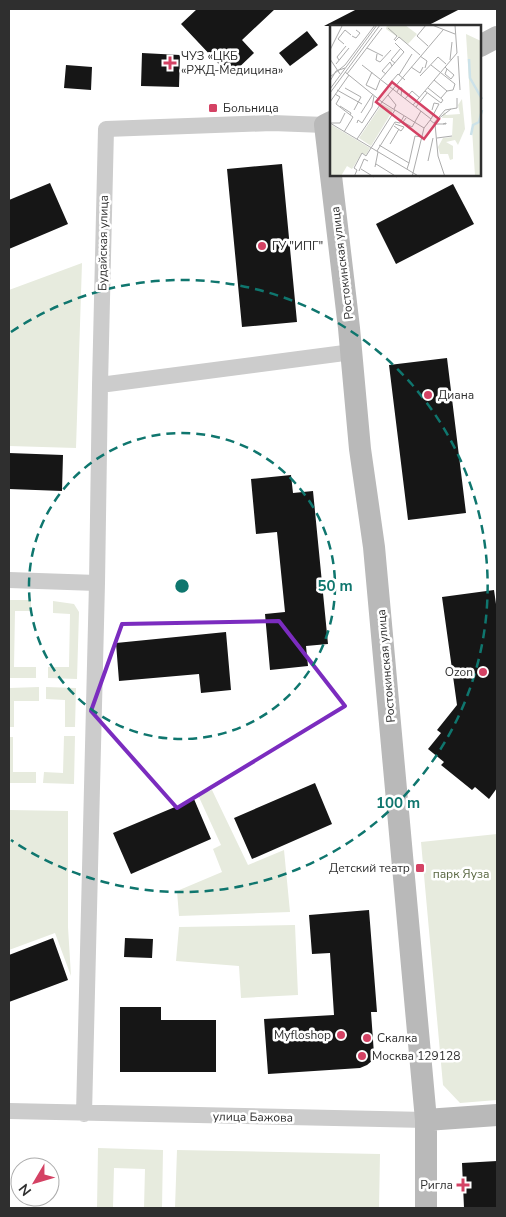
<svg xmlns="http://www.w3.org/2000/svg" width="506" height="1217" font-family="'Nunito Sans',sans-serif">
  <rect width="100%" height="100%" fill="#fff"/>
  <path fill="#e7ebde" d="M82,263l-6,185 -67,-2v-156z
    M9,600h22v11h-16l-1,56h22v11h-27z
    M53,601l21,3 5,8 -2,67 -29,-1v-11h21l1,-53 -17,-1z
    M39,687v14h-25v26h-5v-39z
    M46,687l30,1 -1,39h-10v-27l-19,-1z
    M64,736h11l-1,48 -31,-1 1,-11 19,1z
    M9,737h4v35h23v11h-27z
    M212,790l36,75 36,-15 6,62 -111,4 -2,-25 45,-19 -9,-23 8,-4 -23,-50z
    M9,810l59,1v116l3,49 -16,-43 -46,17z
    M497,834v266l-37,3 -17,-18 -22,-243z
    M295,925l3,70 -57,3 -2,-32 -63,-5 3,-34z
    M98,1148l65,2 -1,58h-18l1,-39 -31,-1 -1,40h-16z
    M177,1150l203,4 -1,54h-204z"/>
  <path fill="#161616" d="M197,9h78l-33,31 12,13 -24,23 -49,-52z
    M357,9h103l-33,17h-103z
    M307,31l11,14 -28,21 -11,-13z
    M142,53l38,2 -1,32 -38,-1z
    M66,65l26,2 -1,23 -27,-2z
    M282,164l15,158 -55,5 -15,-158z
    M50,183l18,41 -59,25v-49z
    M453,184l21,40 -78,40 -20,-40z
    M447,358l19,155 -58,7 -19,-155z
    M9,453l54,2 -1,36 -53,-2z
    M291,475l2,18 20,-2 15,153 -22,2 2,20 -38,4 -5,-56 20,-2 -8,-80 -21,2 -5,-55z
    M494,590l3,21v177l-8,11 -14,-12 -3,3 -31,-25 3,-3 -16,-13 13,-16 -4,-3 20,-25 -15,-108z
    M226,632l5,58 -30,3 -2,-19 -80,7 -3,-38z
    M315,783l17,41 -80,35 -18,-41z
    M194,799l17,40 -80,35 -18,-41z
    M369,910l8,102h-6l3,42 -1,6 -6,5 -7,3 -92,6 -4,-55 70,-4 -4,-62 -18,1 -3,-39z
    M53,938l15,42 -59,22v-47z
    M125,938l28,1 -1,19 -28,-1z
    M120,1007h41v13h55v52h-96z
    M497,1161v47h-33l-2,-45z"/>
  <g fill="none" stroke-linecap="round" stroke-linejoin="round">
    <path stroke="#ccc" stroke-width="16" d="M100,385l252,-33
      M9,580l88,3
      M9,1111l417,9
      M84,1114l13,-531 3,-198 6,-256 166,-6 53,2"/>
    <path stroke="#b9b9b9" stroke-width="22" d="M480,46l17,-9
      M331,122l-6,3 24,203 11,121 14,98 52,573v88
      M426,1120l71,-5"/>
  </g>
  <path fill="none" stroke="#7b2cbf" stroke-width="4" stroke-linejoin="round" d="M279,621l66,85 -168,102 -86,-97 31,-87z"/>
  <g fill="none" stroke="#0f766e" stroke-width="2.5" stroke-dasharray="9 6">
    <circle cx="182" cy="586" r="153"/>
    <path d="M11 332A306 306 0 1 1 11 840"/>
  </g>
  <g fill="#d44264" stroke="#fff" stroke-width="2">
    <path d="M167.5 55.5h5v5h5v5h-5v5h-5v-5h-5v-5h5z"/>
    <rect x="208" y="103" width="10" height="10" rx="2.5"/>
    <circle cx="262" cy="246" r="5"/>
    <circle cx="428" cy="395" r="5"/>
    <circle cx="483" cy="672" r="5"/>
    <rect x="415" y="863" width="10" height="10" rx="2.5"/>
    <circle cx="341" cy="1035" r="5"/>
    <circle cx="367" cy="1038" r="5"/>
    <circle cx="362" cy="1056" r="5"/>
    <path d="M460.5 1177.5h5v5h5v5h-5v5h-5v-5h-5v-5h5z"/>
  </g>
  <g text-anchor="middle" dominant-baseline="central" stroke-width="5" stroke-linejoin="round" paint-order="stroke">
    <g font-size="12" fill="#2f2f2f" stroke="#fff" text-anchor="start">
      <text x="181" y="56">ЧУЗ «ЦКБ<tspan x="181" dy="14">«РЖД-Медицина»</tspan></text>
      <text x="223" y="108">Больница</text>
      <text x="272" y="246">ГУ "ИПГ"</text>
      <text x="438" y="395">Диана</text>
      <text x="473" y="672" text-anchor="end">Ozon</text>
      <text x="410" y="868" text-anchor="end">Детский театр</text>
      <text x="331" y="1035" text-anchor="end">Myfloshop</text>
      <text x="377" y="1038">Скалка</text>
      <text x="372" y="1056">Москва 129128</text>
      <text x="453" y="1185" text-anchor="end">Ригла</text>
    </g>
    <g font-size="12" fill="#2f2f2f" stroke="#fff">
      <text transform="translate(103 243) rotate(-89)">Будайская улица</text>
      <text transform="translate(342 263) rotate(-97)">Ростокинская улица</text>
      <text transform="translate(386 666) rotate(-95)">Ростокинская улица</text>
      <text transform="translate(253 1117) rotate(1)">улица Бажова</text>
    </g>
    <g font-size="12" fill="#586640" stroke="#fff">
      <text x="461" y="874">парк Яуза</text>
    </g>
  </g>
  <g transform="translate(330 25)">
    <rect width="151" height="151" fill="#fff"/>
    <path d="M57,0h18l12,9 -9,10 -22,-15zM136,9l15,7v135h-6zM132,74l3,30 -7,16 -3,-5 -9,2 7,4v13l-3,1 -2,-6h-8l-2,-7 5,-9 9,-1 1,-19h-11l2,-6 2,3 14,-1 -2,-9zM52,79l11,6 -22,36 -12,-8zM0,99l40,24 -4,7 -4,-2 -10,16 -5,-3 -6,10h-11z" fill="#e7ebde"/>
    <path fill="none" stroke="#cce2e9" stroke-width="2.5" d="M139,34l1,19 12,21M141,110l2,-10 6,-3 3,-12"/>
    <path fill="none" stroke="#acacac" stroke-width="1" d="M96,0l-9,11 11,10M102,0l23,9M58,3l9,8 -3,4M22,11l4,2 4,-5 -4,-3M65,16l4,-4 21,18M14,19l-6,-5 7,-9 6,5M37,23l16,8M0,25l12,-24M47,29l-1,6 4,2 11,-12M90,31l7,5 -2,7M128,31l2,34M0,34l10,15M9,35l-2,-3 9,-11M120,35l2,-18M65,38l-4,-3 10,-12M6,39l13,-16M32,40l69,54 -7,9 -12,49M101,40l24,19 -2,6 -6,1 -6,7M81,42l9,6 3,-6M115,42l2,2 7,6 -3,4 -6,-5 2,-5M15,47l37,30 42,26M42,47l-6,13 10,5 4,-10M17,49l35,-46M56,49l-4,-3 8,-9 2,4M69,50l13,-21M90,51l18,-19 8,7M0,52l15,-12 30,-40M51,54l23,-27 -9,-9M104,55l13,11M0,56l6,-10 9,-3M66,60l-5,-3 7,-8 7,6M15,63l16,9 -7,13M0,64l47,-64M7,65l25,14M95,66l16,12 2,-3 -15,-12M67,67l2,-4h3l-1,8M0,68l50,-68M5,69l5,3 -4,7 17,13 -9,15M58,70l8,10 -2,4M75,74l7,-8 8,7M0,77l19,-27M83,80l44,-52 -2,-28M10,81l11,7 -1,2M86,82l11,-14M31,88l12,-19M76,93l-3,4 9,5 9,-16M101,94l8,-15 -5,-1 -2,7M108,94l13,-10M100,95l5,4 3,32 7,21M0,98l90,54M0,98h10l5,-10M27,98l1,-3 4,3 10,-16 2,-11M104,98l11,-13 12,-2v-10M105,99h11v-1l-3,1M64,101l7,5 3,-4 -9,-3M107,113l15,-2M27,114l25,-37 61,-72M60,119l9,-15M49,120l30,18 -2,6M47,126l18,-29 5,1 4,-7M98,136l5,-23M79,138l6,-27 7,1M46,139l21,13M45,142l3,-15M31,144l13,8M29,146l5,-12 4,2M24,152l3,-7 -3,-2 8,-15 4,3 29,-46"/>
    <path fill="#d44264" fill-opacity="0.15" stroke="#d44264" stroke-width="2.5" d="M62,57l47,37 -15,20 -48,-37z"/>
    <rect width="151" height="151" fill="none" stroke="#2f2f2f" stroke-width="2.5"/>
  </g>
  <circle cx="182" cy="586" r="8" fill="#0f766e" stroke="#fff" stroke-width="2.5"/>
  <g font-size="15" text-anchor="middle" font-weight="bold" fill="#0f766e" stroke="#fff" stroke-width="5" stroke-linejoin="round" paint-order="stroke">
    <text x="335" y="591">50 m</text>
    <text x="398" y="808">100 m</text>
  </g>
  <rect width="506" height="1217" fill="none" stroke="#2f2f2f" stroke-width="20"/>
  <g transform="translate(35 1182) rotate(232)"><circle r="24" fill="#ffffff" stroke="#acacac"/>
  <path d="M0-4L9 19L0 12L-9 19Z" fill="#d44264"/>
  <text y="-8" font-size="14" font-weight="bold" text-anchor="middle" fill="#2f2f2f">N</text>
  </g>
</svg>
